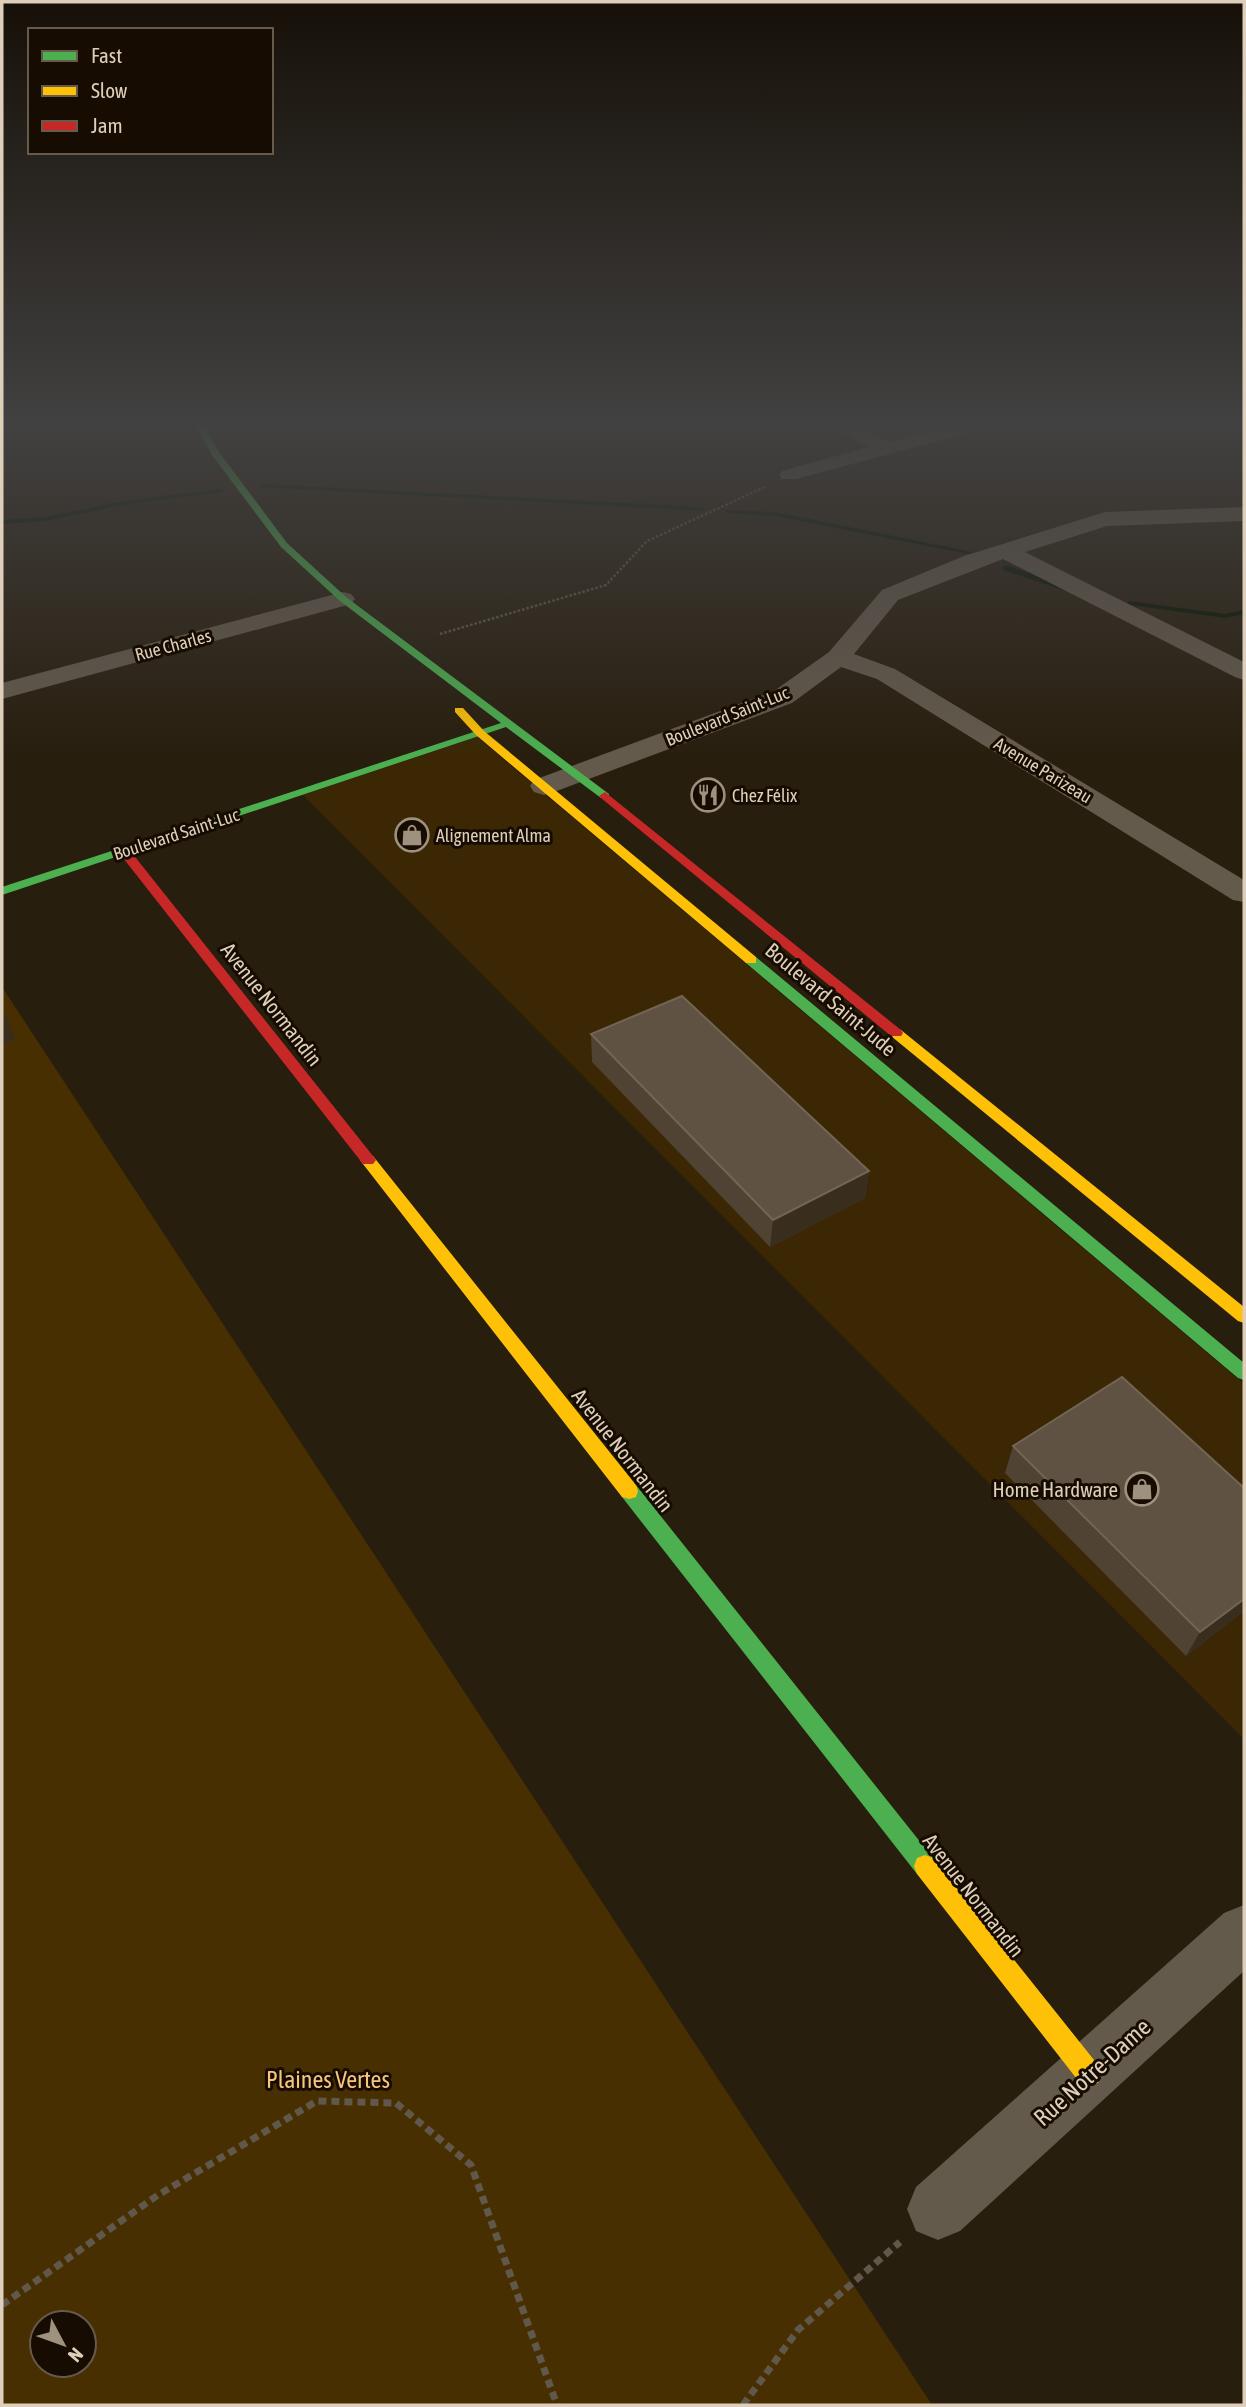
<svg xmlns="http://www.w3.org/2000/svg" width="1246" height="2407" font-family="'Asap Condensed',sans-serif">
  <rect width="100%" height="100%" fill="#281e0e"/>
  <path fill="#3b2704" d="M477,737l767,647v355l-941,-944z"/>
  <path fill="#482f02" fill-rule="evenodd" d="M2,987l930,1418h-930zM42,2323h42v42h-42z"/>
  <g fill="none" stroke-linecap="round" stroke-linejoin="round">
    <path fill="#051401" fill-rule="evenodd" d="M262,484l440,23 3,2 -3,2 -442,-24v-2z
      M221,489l2,1v2l-100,13 -78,16 -43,3v-4l43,-3 78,-16z
      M726,510l49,2 197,40 -4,2 -193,-38 -47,-3 -3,-2z
      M1003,566h6l61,22 -7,2 -60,-20z
      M1128,601l97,13 19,-4v4l-19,4 -94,-13 -4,-2z"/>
    <path stroke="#60584a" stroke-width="2.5" stroke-dasharray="2.5 2" stroke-linecap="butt" d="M440,634l166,-49 41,-44 118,-54"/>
    <path stroke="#60584a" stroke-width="7" stroke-dasharray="8 5" stroke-linecap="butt" d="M2,2305l156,-110 159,-94 79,2 75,62 86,240
      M743,2405l55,-75 102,-88"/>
    <path fill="#645a4c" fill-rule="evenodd" d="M822,421h26l41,21 78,-21h34l-3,4 -202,54h-14l-3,-4 3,-4 86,-24z
      M1244,507v14l-137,5 -82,26 219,110v18l-9,-3 -232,-118 -105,41 -44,54 41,15 349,211v22l-11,-2 -356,-221 -36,-12 -49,36 -238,89 -10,3 -10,-3 -4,-6 4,-6 240,-89 55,-39 53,-62 82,-34 141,-44z
      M343,592l8,2 4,5 -4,5 -349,95v-16z
      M1244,1905v66l-284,260 -22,9 -22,-9 -9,-22 9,-22 308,-274z"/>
    <path fill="#4caf50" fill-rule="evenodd" d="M193,421h8l18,31 68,91 59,54 263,197v4h-8l-95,-71 -504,168v-8l499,-164 -161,-122 -59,-54 -69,-92z
      M751,956l5,1 488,406v17l-6,-2 -492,-415 -2,-3z
      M629,1483l7,2 297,373 3,8 -3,8 -8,3 -8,-3 -295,-377 -2,-6 2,-6z"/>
    <path fill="#ffc107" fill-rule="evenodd" d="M455,708h8l21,23 272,226v6h-10l-270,-228 -21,-23z
      M896,1028l5,2 343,277v16l-6,-2 -347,-285 -2,-3 2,-3z
      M368,1155l5,1 263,329 2,6 -2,6 -7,2 -7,-2 -259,-333 -3,-4 3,-4z
      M925,1855l8,3 165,207 3,9 -3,9 -9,3 -9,-3 -163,-209 -3,-8 3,-8z"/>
    <path fill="#c62828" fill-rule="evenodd" d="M605,792l296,238 2,3 -2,3h-10l-290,-238 -2,-2z
      M124,847l4,1 245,308 3,4 -3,4h-10l-243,-310 -2,-3z"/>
  </g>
  <path fill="#504333" d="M591,1034l278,137 -4,27 -95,49 -178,-185z
    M1013,1446l231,165 -58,45 -181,-183z"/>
  <path fill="#392e1e" d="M5,1012l10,27 -13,6v-32z
    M869,1171l-4,27 -95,49 3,-27z
    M1244,1599v12l-58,45 14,-24z"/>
  <path fill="#5f5242" stroke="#736554" stroke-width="2" d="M682,996l187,175 -96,49 -182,-186z
    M1122,1377l122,111v111l-44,33 -187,-186z"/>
  <linearGradient id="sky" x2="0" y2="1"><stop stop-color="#161008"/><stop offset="0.56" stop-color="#424141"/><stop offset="1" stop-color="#424141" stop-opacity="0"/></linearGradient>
  <rect width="1246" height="758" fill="url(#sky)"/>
  <defs>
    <symbol id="restaurant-ring" viewBox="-11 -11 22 22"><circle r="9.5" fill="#160c01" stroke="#9e917e" stroke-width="1.5"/><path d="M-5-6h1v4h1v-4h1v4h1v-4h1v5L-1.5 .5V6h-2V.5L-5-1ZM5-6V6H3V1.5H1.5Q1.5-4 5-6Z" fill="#9e917e"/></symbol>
    <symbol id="shop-ring" viewBox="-11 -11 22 22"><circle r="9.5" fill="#160c01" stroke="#9e917e" stroke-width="1.5"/><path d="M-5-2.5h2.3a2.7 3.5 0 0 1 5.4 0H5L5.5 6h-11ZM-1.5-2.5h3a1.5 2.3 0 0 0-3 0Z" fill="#9e917e"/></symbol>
  </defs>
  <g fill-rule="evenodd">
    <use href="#restaurant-ring" x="689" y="776" width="38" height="38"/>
    <use href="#shop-ring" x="393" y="816" width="38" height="38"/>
    <use href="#shop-ring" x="1123" y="1470" width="38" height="38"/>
  </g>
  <g text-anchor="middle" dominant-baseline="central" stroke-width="6" stroke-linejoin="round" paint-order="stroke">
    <g font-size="18" fill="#decfba" stroke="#160c01">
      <text transform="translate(173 645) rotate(-15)">Rue Charles</text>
      <text transform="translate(727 716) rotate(-22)">Boulevard Saint-Luc</text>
      <text transform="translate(1043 770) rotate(31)">Avenue Parizeau</text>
      <text transform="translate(176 834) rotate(-18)">Boulevard Saint-Luc</text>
    </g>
    <g font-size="18" fill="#decfba" stroke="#160c01" text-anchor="start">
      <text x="732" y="795">Chez Félix</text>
      <text x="436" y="835">Alignement Alma</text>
    </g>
    <g font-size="21" fill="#decfba" stroke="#160c01">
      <text transform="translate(831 999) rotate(40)">Boulevard Saint-Jude</text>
      <text transform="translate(272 1004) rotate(52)">Avenue Normandin</text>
      <text transform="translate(623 1450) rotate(52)">Avenue Normandin</text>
      <text transform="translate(974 1895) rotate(52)">Avenue Normandin</text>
    </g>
    <g font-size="21" fill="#decfba" stroke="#160c01" text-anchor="end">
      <text x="1118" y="1489">Home Hardware</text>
    </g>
    <g font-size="24" fill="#decfba" stroke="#160c01">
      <text transform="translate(1092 2072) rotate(-42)">Rue Notre-Dame</text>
    </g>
    <g font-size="24" fill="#f8c57b" stroke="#160c01">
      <text x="328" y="2079">Plaines Vertes</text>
    </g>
  </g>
  <rect width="1246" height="2407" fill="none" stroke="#decfba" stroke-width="7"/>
  <rect x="28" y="28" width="245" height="126" fill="#160c01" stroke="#665a4b" stroke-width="2"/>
  <rect x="42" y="51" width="35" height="10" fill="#4caf50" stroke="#665a4b" stroke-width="2"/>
  <text x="91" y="63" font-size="21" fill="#decfba">Fast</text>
  <rect x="42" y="86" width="35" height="10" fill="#ffc107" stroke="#665a4b" stroke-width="2"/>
  <text x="91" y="98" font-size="21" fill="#decfba">Slow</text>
  <rect x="42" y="121" width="35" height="10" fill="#c62828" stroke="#665a4b" stroke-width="2"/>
  <text x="91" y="133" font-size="21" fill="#decfba">Jam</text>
  <g transform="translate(63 2344) rotate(131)"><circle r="33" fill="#160c01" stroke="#665a4b" stroke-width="2"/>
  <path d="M0-5L12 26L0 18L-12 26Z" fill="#9e917e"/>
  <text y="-10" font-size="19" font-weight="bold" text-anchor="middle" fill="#decfba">N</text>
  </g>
</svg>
